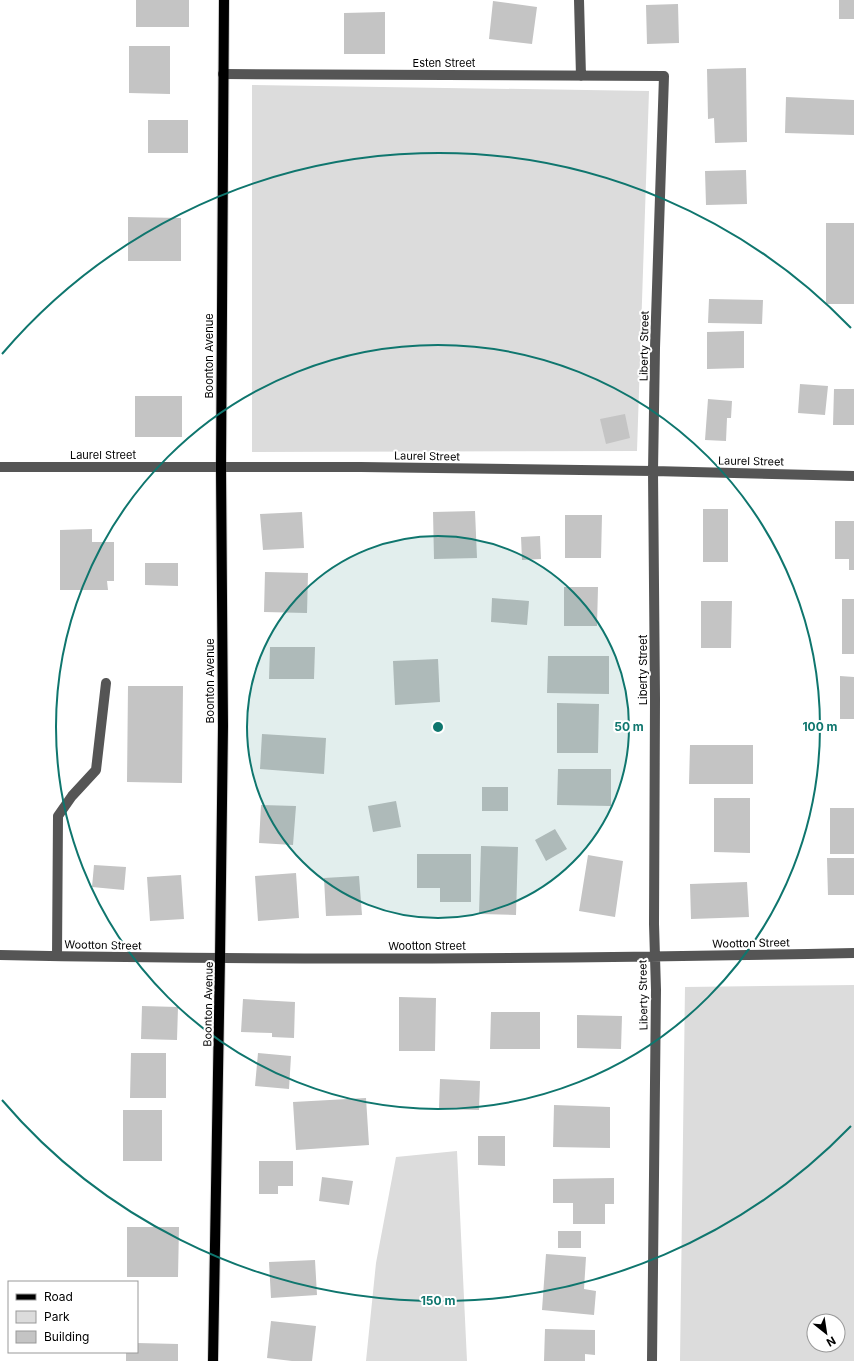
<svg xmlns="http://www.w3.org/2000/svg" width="854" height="1361" font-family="Inter,sans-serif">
  <rect width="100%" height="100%" fill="#fff"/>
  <path fill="#dcdcdc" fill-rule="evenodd" d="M252,85l397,6 -12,360 -385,1z
    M854,985v376h-174l5,-374zM814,1321h24v24h-24z
    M457,1151l10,210h-101l10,-98 20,-106z"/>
  <path fill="#c4c4c4" d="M136,0h53v27h-53z
    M839,0h15v19h-15z
    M493,1l44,6 -5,37 -43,-5z
    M678,4l1,39 -32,1 -1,-39z
    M385,12v42h-41v-41z
    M129,46h41v48l-41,-1z
    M746,68l1,74 -32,1 -1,-25 -6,1 -1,-50z
    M786,97l68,3v35l-69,-2z
    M148,120h40v33h-40z
    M746,170l1,34 -41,1 -1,-34z
    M128,217l53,1v43h-53z
    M826,223h28v81h-28z
    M709,299l54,1 -1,24 -54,-1z
    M744,331v37l-37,1v-37z
    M800,384l28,2 -3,29 -27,-2z
    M834,389h20v36h-21z
    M135,396h47v41h-47z
    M708,399l24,2 -1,17h-4l-1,23 -21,-1z
    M625,414l5,24 -24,6 -6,-25z
    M703,509h25v53h-25z
    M475,511l2,47 -43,1 -1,-47z
    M302,512l2,36 -41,2 -3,-36z
    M565,515h37l-1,43h-36z
    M835,521h19v49h-5v-11h-14z
    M92,529v13h22v39h-7l1,9h-48v-60z
    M540,536l1,23 -19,1 -1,-23z
    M145,563h33v23l-33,-1z
    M265,572l43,1 -1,40 -43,-1z
    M564,587h34l-1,39h-33z
    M492,598l37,3 -2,24 -36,-3z
    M842,599h12v55h-12z
    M701,601h31l-1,47h-30z
    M270,647h45l-1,32h-45z
    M548,656h61v38l-62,-1z
    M438,659l2,43 -45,3 -2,-44z
    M840,676l14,1v42h-14z
    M128,686h55l-1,97 -55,-1z
    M557,703l42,1 -1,49h-41z
    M262,734l64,4 -2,36 -64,-5z
    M690,745h63v39h-64z
    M558,769h53v37l-54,-1z
    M482,787h26v24h-26z
    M714,798h36v55l-36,-1z
    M396,801l5,26 -28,5 -5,-26z
    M261,805l35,1 -3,39 -34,-2z
    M830,808h24v46h-24z
    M555,829l12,20 -21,12 -11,-21z
    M481,846l37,1 -2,68 -37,-1z
    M417,854h54v48h-31v-14h-23z
    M588,855l35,6 -8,56 -36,-6z
    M827,858h27v37h-26z
    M94,865l32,2 -2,23 -32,-3z
    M296,873l3,45 -41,3 -3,-45z
    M181,875l3,44 -34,2 -3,-44z
    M359,876l3,39 -36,1 -2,-38z
    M747,882l2,35 -58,2 -1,-35z
    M399,997l37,1 -1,53h-36z
    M243,999l52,3 -1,36 -22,-1v-4l-31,-1z
    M142,1006l36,1 -1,33 -36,-1z
    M491,1012h49v37h-50z
    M577,1015l45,1 -1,33 -44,-1z
    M131,1053h35v45h-36z
    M258,1053l33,3 -2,33 -34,-3z
    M440,1079l40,2 -1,29 -40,-1z
    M366,1098l3,47 -73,5 -3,-48z
    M554,1105l56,2v41l-57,-1z
    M123,1110h39v51h-39z
    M478,1136h27v30l-27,-1z
    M259,1161h34v25h-15v8h-19z
    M322,1177l31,4 -4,24 -30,-4z
    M614,1178v26h-9v20h-32v-21h-20v-24z
    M127,1227h52l-1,50h-51z
    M558,1231h23v17h-23z
    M546,1254l40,3 -2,32 12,2 -2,24 -52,-5z
    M315,1260l2,35 -46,3 -2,-36z
    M271,1321l45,5 -4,35h-20l-25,-3z
    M545,1329l50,1v25l-10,-1v7h-41z
    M137,1343l41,1v17h-52v-9h11z"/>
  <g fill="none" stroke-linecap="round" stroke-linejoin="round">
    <defs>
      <path id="major" d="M213,1361l7,-403 3,-232 -2,-258 3,-468"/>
    </defs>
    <use href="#major" stroke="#dbdbdb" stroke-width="12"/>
    <path stroke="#555" stroke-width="10" d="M579,0l2,76
      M223,74l441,2 -9,272 -2,123 2,228 -1,225 2,66 -4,371
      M0,467h361l292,4 201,5
      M0,955c285,6 569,4 854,-2
      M57,956l1,-140 14,-20 24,-26 10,-87"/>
    <use href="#major" stroke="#000" stroke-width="10"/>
  </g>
  <circle cx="438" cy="727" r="191" fill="#0f766e" fill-opacity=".12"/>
  <g fill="none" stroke="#0f766e" stroke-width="2">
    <circle cx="438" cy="727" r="191"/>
    <circle cx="438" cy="727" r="382"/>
    <path d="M851 1126A574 574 0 0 1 2 1100M2 354A574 574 0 0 1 851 328"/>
  </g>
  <g text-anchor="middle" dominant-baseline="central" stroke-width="4" stroke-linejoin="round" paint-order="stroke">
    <g font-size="11" fill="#000" stroke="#fff">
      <text x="444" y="63">Esten Street</text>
      <text transform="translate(644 346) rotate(-89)">Liberty Street</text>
      <text transform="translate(209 356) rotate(-90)">Boonton Avenue</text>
      <text x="103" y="455">Laurel Street</text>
      <text transform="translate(427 456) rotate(1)">Laurel Street</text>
      <text transform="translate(751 461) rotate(1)">Laurel Street</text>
      <text transform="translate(643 670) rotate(-90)">Liberty Street</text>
      <text transform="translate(210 681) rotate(-90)">Boonton Avenue</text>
      <text transform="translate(751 943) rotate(-1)">Wootton Street</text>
      <text transform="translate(103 945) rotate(1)">Wootton Street</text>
      <text x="427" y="946">Wootton Street</text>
      <text transform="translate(643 995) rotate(-91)">Liberty Street</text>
      <text transform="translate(208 1004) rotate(-89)">Boonton Avenue</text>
    </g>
  </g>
  <circle cx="438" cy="727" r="6" fill="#0f766e" stroke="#fff" stroke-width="2"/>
  <g font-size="12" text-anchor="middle" font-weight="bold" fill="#0f766e" stroke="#fff" stroke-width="4" stroke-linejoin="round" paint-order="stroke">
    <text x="629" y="731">50 m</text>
    <text x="820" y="731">100 m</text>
    <text x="438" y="1305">150 m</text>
  </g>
  <rect x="8" y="1281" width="130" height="72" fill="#ffffff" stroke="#999999"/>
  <rect x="16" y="1294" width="20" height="6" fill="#000000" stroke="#999999"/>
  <text x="44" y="1301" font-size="12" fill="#000000">Road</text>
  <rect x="16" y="1311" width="20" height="12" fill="#dcdcdc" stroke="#999999"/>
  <text x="44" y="1321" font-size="12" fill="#000000">Park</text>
  <rect x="16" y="1331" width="20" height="12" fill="#c4c4c4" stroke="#999999"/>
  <text x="44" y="1341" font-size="12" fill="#000000">Building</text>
  <g transform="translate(826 1333) rotate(150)"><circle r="19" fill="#ffffff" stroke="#999999"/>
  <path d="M0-3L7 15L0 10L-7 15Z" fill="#000000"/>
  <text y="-6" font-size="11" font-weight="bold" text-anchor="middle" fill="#000000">N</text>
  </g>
</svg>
